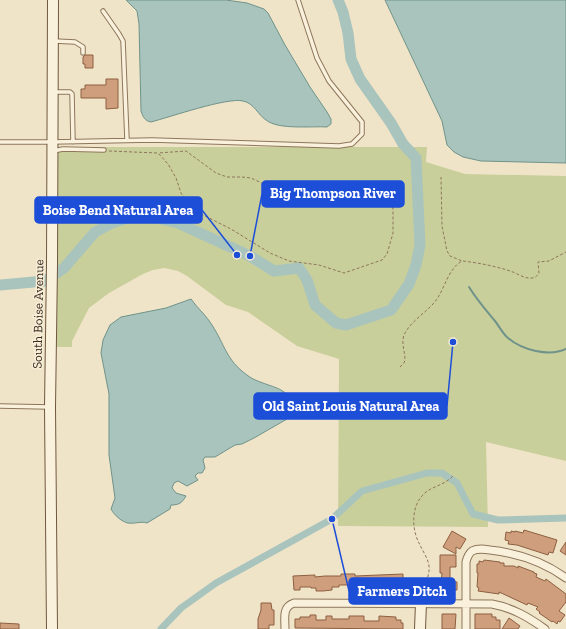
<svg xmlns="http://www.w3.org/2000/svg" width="566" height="629" font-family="'Zilla Slab',serif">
  <rect width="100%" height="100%" fill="#f0e4c8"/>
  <path fill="#c9cf9b" d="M57,147h370l-1,15 39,12 101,2v285l-80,-19 2,85 -150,-1 1,-167 -42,-13 -49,-34 -22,-7 -39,-29 -9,-5 -14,-3 -11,2 -10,4 -34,19 -20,15 -17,33v6h-17z"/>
  <path fill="#a9c4bc" stroke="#6f938a" d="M126,0h100l21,3 17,6 4,4 17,32 25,42 17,25 4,7v5l-4,3c-16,-1 -49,3 -61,-7 -8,-5 -12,-17 -23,-19 -15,-4 -73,16 -92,21 -6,-1 -8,-5 -10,-11l-2,-87 -2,-13z
    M385,0h181v163l-85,-2 -18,-4 -9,-5 -7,-7 -5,-24z
    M191,299c6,9 16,17 21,26 13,20 14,35 35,50 16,13 46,9 47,36l-7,8 -33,19 -12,6 -7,1 -20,12h-10l-2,3 2,8 -3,5h-4l-3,3 3,4 -11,6 -9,-5 -4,2 -2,5 4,5 10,3c-4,7 -7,9 -15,9l-1,4 -23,14c-6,-2 -12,1 -19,0 -6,-1 -14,-8 -17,-14l4,-11 -6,-43v-61l-8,-41 2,-13 7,-15 11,-8 45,-9z"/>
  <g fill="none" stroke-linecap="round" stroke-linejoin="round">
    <path stroke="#6f938a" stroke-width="2" d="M469,287c8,13 16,22 26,34 4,5 8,13 13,17 14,12 41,19 58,11"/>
    <path stroke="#a9c4bc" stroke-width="7" d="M161,629l20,-21 35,-25 116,-64 30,-28 65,-18h15l15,10 16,31 25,6 68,-2"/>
    <path stroke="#a9c4bc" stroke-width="11" d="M0,285l45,-4 19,-13 31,-36 17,-9 15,-5 26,-1 25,6 72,33 24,15 25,-3 8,12 8,25 21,18 10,2 45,-15 18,-26 7,-19 4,-20 -4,-87 -13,-14 -12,-21 -31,-44 -9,-20 -3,-26 -5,-21 -5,-12"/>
  </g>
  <path fill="#cf9f7d" stroke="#8d5f41" d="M85,55h8v13h-8v-4h-2v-7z
    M106,79h12v29l-12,1v-11h-25v-9h4v-4h21z
    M524,530l33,10 -4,13 -4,-1 -1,3 -31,-10 -9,-1 1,-3 -4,-1 1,-8 5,1v-2l4,1v-1l8,2z
    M452,531l14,8 -6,10 -4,-2v7l-13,-7z
    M566,542v13l-6,-4z
    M440,555h16v12h-6v15h7v8h-3v3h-14l2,-20h-2z
    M484,560l16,2v1h4v3h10l4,2v-2l16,6v1l3,1 -1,3 9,4 1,-2 20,15v8l-7,9 6,4 -5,7 -2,-1 -1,3 -4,-3 -1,1 -13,-9 1,-1 -4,-3 2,-2 -10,-4 -1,2 -28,-13v2l-21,-3 1,-3 -2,-1 1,-14h-1v-9h2v-3l4,1z
    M341,574h14v2l48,-2v10l-7,1v5l-21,1v-4h-11v4l-15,-1v-5h-10v2h-7v3l-9,1h-7v-3h-5v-1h-11v3h-6l-1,-14 22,-1v2l10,-1h16z
    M261,603h10l1,7h2v15h-5v4h-11v-10l3,-9z
    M442,614h14l-1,15h-13z
    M475,614h17v3h4v3h4v9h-25z
    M310,615h6v5h10v-4h6v3h17v-3h15v5h15v-5l17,1v3h5v3h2v6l-108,-1v-9h5v-2h10z
    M509,618l11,8 -2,3h-16z
    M0,623l19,1v5h-19z"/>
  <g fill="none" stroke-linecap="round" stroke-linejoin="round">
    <defs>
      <path id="lane" d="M103,11l16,23 4,7 4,99
        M54,41l21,1 8,5v6
        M54,92h16l2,2 1,48
        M0,142h52l100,-2 187,6 13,-2 10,-10v-12l-33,-41 -12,-23 -19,-58
        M53,151l10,-2 41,1
        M0,406l49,1"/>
      <path id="street" d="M285,629c0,-11 -3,-22 9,-26l198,1c21,4 36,13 53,25
        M466,629v-67c1,-4 2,-8 6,-11 6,-3 12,-2 18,-1 27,3 54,12 76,28"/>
      <path id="secondary" d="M52,629l-2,-222 2,-142 1,-265
        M420,629l1,-26"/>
    </defs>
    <use href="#lane" stroke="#8d765c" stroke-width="5.5"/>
    <use href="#street" stroke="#8d765c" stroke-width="9"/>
    <use href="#secondary" stroke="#6f573f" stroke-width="12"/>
    <path stroke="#8d765c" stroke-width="1" stroke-dasharray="3 2" stroke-linecap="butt" d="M109,151l49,2 10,11 8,14 5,15 7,11 15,11 28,14 39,24 19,8 30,4 25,8 38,-13 5,-6 6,-21v-24l-3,-8 -5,-6 -6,-4 -11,1 -23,13h-6l-21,-16 -14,-5 -34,3 -19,-9 -9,-1h-15l-11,-4 -30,-22 -28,2
      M463,261c16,2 32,5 47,10 7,2 14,8 22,7 3,0 5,-2 7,-5l-1,-11 11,-1 17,-9
      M400,367l4,-4 1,-3c0,-8 -4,-17 -1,-25 7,-15 24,-23 33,-36 8,-12 12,-31 25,-38l-12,-5 -3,-5 -5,-25 -1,-49
      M426,597c0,-5 -1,-9 0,-13 1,-6 4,-12 3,-18 -1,-8 -7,-16 -10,-23 -7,-13 -8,-35 3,-47 8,-10 20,-9 31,-20"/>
    <use href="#lane" stroke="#faf1dc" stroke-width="3.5"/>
    <use href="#street" stroke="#faf1dc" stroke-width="7"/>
    <use href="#secondary" stroke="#faf1dc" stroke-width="10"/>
  </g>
  <g text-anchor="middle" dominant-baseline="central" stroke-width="3" stroke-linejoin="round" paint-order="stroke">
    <g font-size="13" fill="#3d2e20" stroke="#f7eed8">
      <text transform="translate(38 314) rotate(-89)">South Boise Avenue</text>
    </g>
  </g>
  <path fill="none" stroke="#1d4ed8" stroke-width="1.5" d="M250 256L262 194M237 255L202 210M453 342L447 406M332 519L349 591"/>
  <g fill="#1d4ed8" stroke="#f7eed8" stroke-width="1.5">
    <circle cx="250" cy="256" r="4"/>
    <circle cx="237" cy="255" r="4"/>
    <circle cx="453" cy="342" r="4"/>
    <circle cx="332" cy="519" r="4"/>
  </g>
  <g fill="#1d4ed8" stroke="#1d4ed8" stroke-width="1.5">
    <rect x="262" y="181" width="142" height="26" rx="4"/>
    <rect x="35" y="197" width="167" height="26" rx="4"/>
    <rect x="254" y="393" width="193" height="26" rx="4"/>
    <rect x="349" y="578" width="106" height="26" rx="4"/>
  </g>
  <g font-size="14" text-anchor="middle" font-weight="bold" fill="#fff">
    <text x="333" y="198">Big Thompson River</text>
    <text x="118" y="215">Boise Bend Natural Area</text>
    <text x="351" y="411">Old Saint Louis Natural Area</text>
    <text x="402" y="596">Farmers Ditch</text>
  </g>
</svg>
